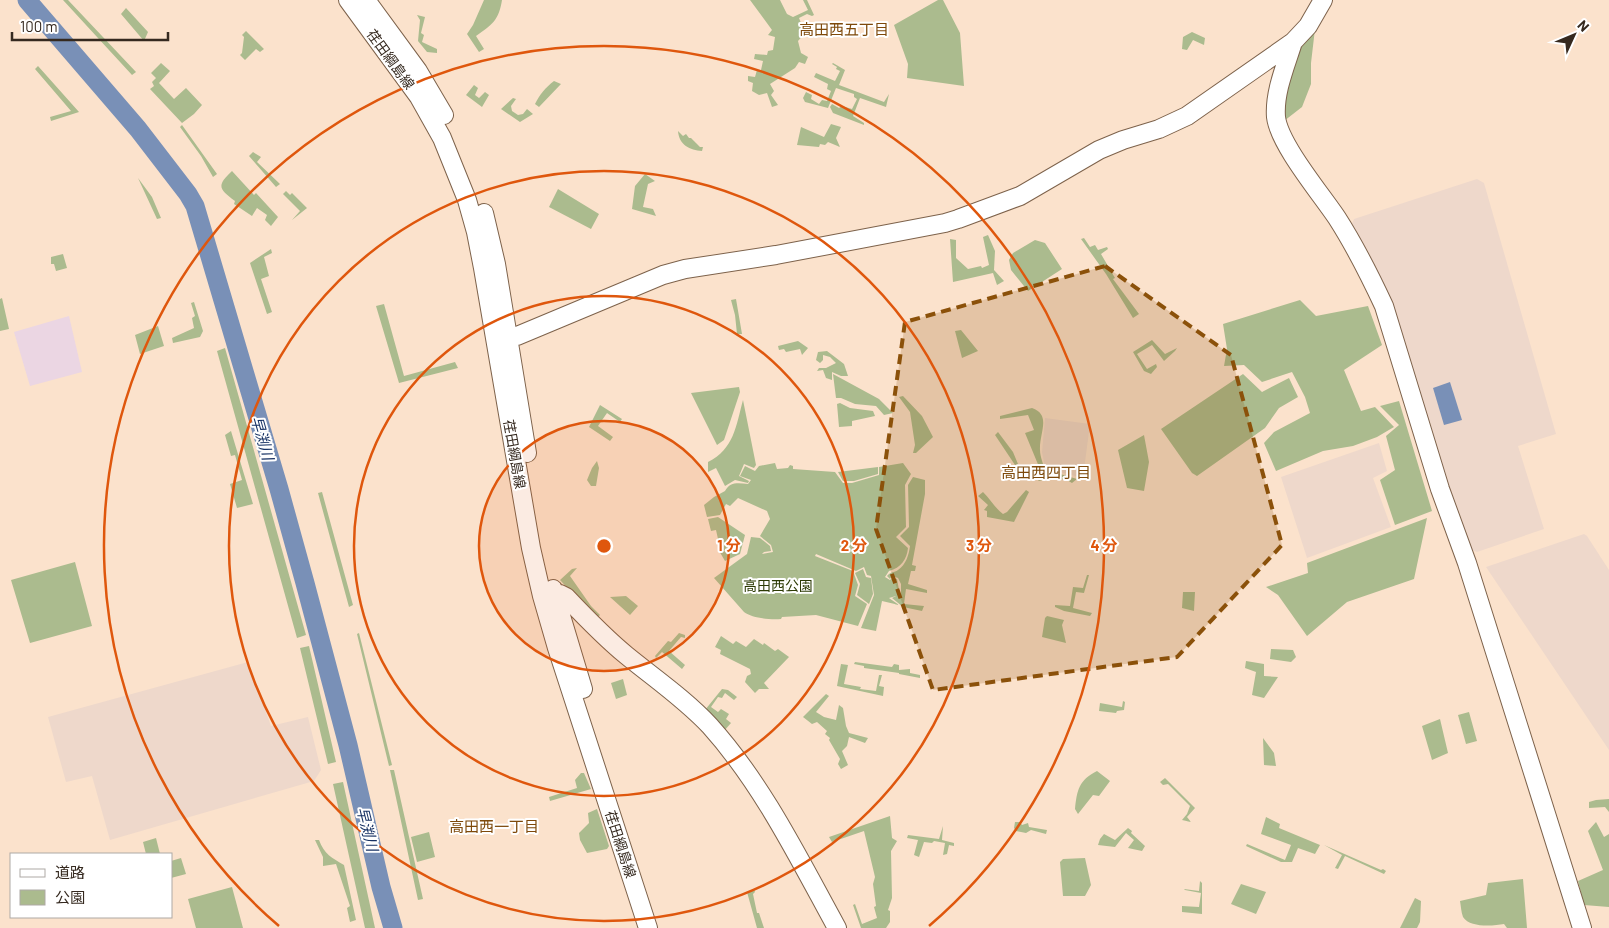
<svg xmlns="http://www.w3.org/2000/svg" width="1609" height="928" font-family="Barlow,'Noto Sans JP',sans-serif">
  <rect width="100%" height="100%" fill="#fbe2cc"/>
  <path fill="#ebd6e3" d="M69,316l13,56 -52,14 -16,-54z"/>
  <path fill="#eed8cb" d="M1477,179l7,4 72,251 -38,12 26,83 -67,23 -7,-3 -77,-233 -42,-90 3,-7z
    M1045,418l45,6 -7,54 -23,-6h-14l-4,-20z
    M1379,443l8,28 -14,7 18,49 -84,31 -26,-81z
    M1584,534l3,2 22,34v180l-123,-183z
    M248,662l23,64 37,-9 13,53 -7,11 -204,59 -18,-64 -26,6 -18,-65z"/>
  <path fill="#abbb8e" d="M63,0h5l68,72 -4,3z
    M484,0h18c-3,20 -10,25 -26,36l8,13 -5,3 -12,-18 6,-9z
    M750,0h30l7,14 6,3 15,-7 -5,-10h4l7,15 -2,1 -5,-2 -8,4 6,15 -7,8 3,12 7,4 -3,7 -6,-2 -4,6 -25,16 4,7 -3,4 7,10 -6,2 -5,-14 -8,2 -7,-4 1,-8 -5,-2v-5l7,1 2,-7h4l2,-9 -9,-2 1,-5 12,1 1,-4 5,-1 2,-13 -7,-2 4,-5z
    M938,0h5l17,33 4,53 -57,-8 1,-14 -14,-39z
    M126,8l22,24 -4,9 -23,-27z
    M417,15l8,2 -4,16 3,2 -2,7 15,7v4l-10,-1 -9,-11 2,-21z
    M1315,29l-4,34v21l-9,23 -18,14 6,-69z
    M246,31l18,18 -4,3 -4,-3 -11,11 -5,-5 2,-2 2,-16 -2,-2z
    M1192,32l13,6 -1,7 -11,-5 -6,10 -5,-1 1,-12z
    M161,63l9,8 -11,12 15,16 12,-11 16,17 -8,9 -12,9 -32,-34 4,-3 -2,-4 4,-4 -5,-5z
    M833,63l12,7 -6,15 45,17 5,-8 -3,13 -26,-9 -7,18 11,7v2l-31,-12 -3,-6 2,-3 7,4 3,-2 10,3 5,-10 -3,-2v-3l-18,-6 -8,20 -23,-6 -2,-4 3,-6 6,3 -1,4 8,5 3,-4 5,1 4,-10 -4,-2 1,-5 -14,-7 2,-4 19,8 5,-10 -4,-2 1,-2 -5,-3z
    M38,66l41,46 -28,9 -1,-4 21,-6 -36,-42z
    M554,81l7,3 -22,23 -4,-3c5,-10 10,-16 19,-23z
    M474,85l4,3 -3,7 4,3 6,-6 4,3 -7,12 -16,-12z
    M513,98l3,1 -5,7 1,5 6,4 5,-1 4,-5 6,5 -13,8 -19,-13z
    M831,124l10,3 -5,11 4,9 -12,-5 -3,3 -5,-1 -1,3 -22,-2 4,-18 23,10z
    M182,125l35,49 -4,3 -12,-21 -21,-29z
    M678,131l5,5 3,-2 3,4h2l9,9h3l-1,4c-12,-1 -23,-6 -24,-20z
    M253,152l8,5 -4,5 23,22 -4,3 -27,-31z
    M232,171l22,24 2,-2 22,24 -7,9 -6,-6 2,-5 -10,-7 -5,8 -18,-12 1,-3c-16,-12 -19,-15 -3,-30z
    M645,174l10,7 -7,3 -5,23 10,2 3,7 -24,-7 3,-23z
    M138,178l14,19 9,21 -4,1z
    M558,189l41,25 -8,15 -42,-22z
    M286,191l4,4 2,-2 15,15 -15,12 8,-9 -17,-17z
    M988,235l7,16 -1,19 10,11 -7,4 -4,-12 -40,9 -3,-43 6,1v18l12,11 13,-3 1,2 7,-3 -6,-28z
    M1084,238l6,9 5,-2 3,5 9,-3 1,2 -7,5 14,24 -2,1 26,35 -6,4 -27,-44 -25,-35z
    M1035,240l10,3 17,26 -34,22 -17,-21 -2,-10 4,-7z
    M271,249l1,4 -8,4 5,19 -8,3 11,33 -5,2 -17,-51z
    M63,254l4,14 -11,3 -2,-7h-3v-7z
    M2,298l7,31 -9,2v-32z
    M736,299l6,35h-5l-2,-19 -4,-15z
    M1300,300l16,16 52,-10 14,39 -38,25 17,41 14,-4 19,20 -17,10 -24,9 -30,5 -47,20 -12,-28 10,-11 36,-19 -5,-16 -13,-25 -30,10 -18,-17 -20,1 3,-17 -4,-25z
    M194,302l9,29 -3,6 -27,6 -1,-5 22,-10 -2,-10 3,-2 -4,-13z
    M384,304l20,72 51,-14 3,6 -59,15 -23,-77z
    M158,326l6,20 -24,8 -5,-19z
    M961,330l17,21 -16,7 -7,-27z
    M1152,340l13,14 12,-6 -2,3 -11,10 -12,-16 -15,9 10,15 9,-5 1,3 -6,7 -7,-3 -11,-19z
    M798,341l10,7 -6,7 -2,-6 -14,3 -2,-3 -5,1 -1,-4z
    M225,348l81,287 -9,3 -80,-287z
    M827,351l17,13 4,12h-7l-9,-4v8l-6,-2 -3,-8 -6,1 2,-3h7l10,-5 -6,-6 -7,-2v5l-3,3 -4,-3 2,-8z
    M833,374l46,25 14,14 -9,2 -8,-9 -21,-2 -14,-6h-5z
    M1243,374l19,18 27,-14 9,19 -19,11 -14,20 -68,48 -5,-3 -31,-44z
    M739,387l1,5 -16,48 -7,5 -26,-52z
    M903,396l19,20 11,21 -17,16h-3l2,-8 -5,-33 -11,-15z
    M743,400l13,65 -2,3 -10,-4 -5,12 10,5 -1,2 -13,-3 -10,6 -9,-18 -8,4v-10c26,-13 28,-36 35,-62z
    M1399,401l33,110 -37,14 -15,-45 15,-10 -9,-34 13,-11 -19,-19z
    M840,403l10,5 23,3 2,5 -23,5v5l-13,1 -2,-23z
    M600,405l22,14 -2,3 -13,-9 -9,13 15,11 -3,4 -21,-14z
    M1032,408c20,7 7,25 8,42 0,7 4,16 6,23l14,1 17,5 -5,4c-9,-6 -23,-5 -33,-2l-3,-3 6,-4 -17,-41 9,-3 -6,-15 -28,4v-3z
    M231,431l22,73 -16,4 -7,-24 12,-4 -7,-25 -4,1 -6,-21z
    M998,432l15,20 5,12 -3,1 -20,-30z
    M1144,435l5,27 -5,29 -17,-3 -9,-38z
    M597,461l2,7 -3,18h-5l-4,-6 5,-12z
    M775,463l2,6 11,-1 2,-3 3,1v3l42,3 8,11h9l27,-8v-8l24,-4 8,11 -6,11 1,42 -10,10 12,11c-1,11 -7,20 -19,23l-4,6 5,3 2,-2 5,1 3,16 1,-1v-10l-3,-6 -6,-2 -2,3 -3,-3c4,-5 7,-3 11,-6 8,-5 11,-16 12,-24l-10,-10 9,-9 -1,-42 5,-8 12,3v14l-13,71 4,1 -1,5h-4l-3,13 19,6v3l-21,-4 -2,15 20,2 -2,5 -19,-4 -11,-9 4,-2 -7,2 10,7 -17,-4 -6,30 -15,-3 13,-33 -3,-19 -4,-1 -3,-8 -8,4 -40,-17 -1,2 38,15 5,14 -3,11 12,8 -9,22 -42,-11 -34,2 -1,2c-11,1 -29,-1 -37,-7l-30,-34 33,-24 4,-17 9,1 10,8 1,5 -7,1 -2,2 11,-2 -2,-7 -11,-9 10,-17 -3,-8 -29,-13 -8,8 -4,-2 -6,11 -13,2 -3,-12 10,-8 11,-6c5,-10 14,-8 23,-7l3,-4 -11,-4 5,-10 10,5 4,-5z
    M878,467v7l-24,7h-11l-5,-9z
    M1026,490l3,2 -15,30 -27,-5v-6l-3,-1 4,-5 -10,-9 5,-4c7,7 13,17 20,22l4,-2z
    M322,492l31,113 -4,2 -31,-114z
    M718,517l27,18 -5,19 -15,7 -7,-12 2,-1 -4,-18 -5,1 -3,-12z
    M1427,518l-13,61 -67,23 -40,34 -29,-41 -12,-8 42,-14 -1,-10z
    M75,562l17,64 -62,17 -19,-63z
    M577,568l-7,8 21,30 9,9 -4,4 -36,-39 12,-11z
    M863,569l3,8 5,1 2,16 -4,10 -12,-9 3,-11 -5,-11z
    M1087,575h2l-5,18 -8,-1 -3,16 19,5 -2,3 -26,-5 -9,-4v-2l15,1 3,-19 10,1z
    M1183,592h12l-1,19 -12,-3z
    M626,596l12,10 -8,9 -20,-18z
    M1047,616l17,4 -2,5 4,18 -24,-6 3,-19z
    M359,633l33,132 -3,1 -32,-132z
    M679,633l6,2v3l-4,-1 -12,14 16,14 -3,4 -20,-17 -6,6 -1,-2 13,-15 3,1z
    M721,636l12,8 3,-3 10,6 8,-8 9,6 1,-2 11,8 3,-2 11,8 -25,26 5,6h-10l-4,4 -10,-11 2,-6 4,-2 -1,-5 -30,-15 1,-4 -6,-3z
    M309,646l27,116 -8,2 -28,-116z
    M1271,649l22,1 3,7 -5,5 -21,-3z
    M1246,661l18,3v12l14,1 -14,21 -12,-3 4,-23 -11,-4z
    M855,662l37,5 2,-3 5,1v5l11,-1v4l10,2v3l-21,-4v-1l-35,-5v-2l-10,-2z
    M841,664l7,1 -4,19 17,3 -1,2 16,2 3,-16h3l-3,11 5,1 -1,9 -46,-10z
    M623,679l4,16 -11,4 -5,-16z
    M722,689l6,1 9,7 -3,3 -9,-7 -3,5 -4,-1 -7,10 7,5 3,-3 8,5 -3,5 5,4 -7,8 -19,-21z
    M826,694l3,2 -13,16 8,5 12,3 3,-15 4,3 3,18 3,7 19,5 -3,5 -16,-6 -2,9 -5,5 6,14 -7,4 -3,-5 2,-5 -11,-19 1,-2 -5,-4 2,-3 -10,-9 -5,2 -9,-7z
    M1123,701l2,1 -1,8 -7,1 -1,2 -17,-2 1,-8 22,4z
    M1469,712l8,29 -11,3 -8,-29z
    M1440,719l8,34 -16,7 -10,-34z
    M1263,738l11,15 2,13 -12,-1z
    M390,770h4l29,129 -5,1z
    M1097,771l13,10 -11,15 -6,-1 -15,19 -3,-5c2,-19 4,-29 22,-38z
    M581,773h3l7,16 -41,12 -1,-4 28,-9 -2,-8z
    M1165,778l30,30 -8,9 4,5 -9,-2 5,-6 3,-8 -22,-22 -5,1 -3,-3z
    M343,782l32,146h-10l-32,-144z
    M1609,799v13l-4,-5 -16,1v-6l7,-2z
    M597,809l12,37 -2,3 -20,4 -7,-13 -1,-7 10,-10 -1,-10z
    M890,816l2,22 5,3 -6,10 1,47 -4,12 2,1v11l-4,6h-25l-8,-23 2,-1 7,20 15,-6 -3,-11 2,-1 -3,-22 2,-7 -11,-46 -32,11 -3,-5z
    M1266,817l14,7 -1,4 41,17 -5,9 -17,-6 -6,14h-11l-35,-16 1,-2 38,16 6,-15 -30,-11z
    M1015,822h5l2,3 6,-2 1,4 18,3 -1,4 -15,-4 -5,3 -10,-2 -2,-3z
    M1596,822l8,15 5,-3v73l-25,-2 -6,-24 25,-11 -15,-39z
    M943,826l-1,14 12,3v3l-5,-1 -2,9 -4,1 2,-12 -11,-2 -2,2 -8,-1 -5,15 -5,-2 4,-15 -11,-2 1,-3 31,4z
    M1128,828l4,3 -1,2 14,13 -3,5 -14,-3 6,-8 -8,-7 -11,14 -17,-2 2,-6 4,-5 11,6z
    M429,832l6,25 -18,5 -6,-25z
    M156,838l4,16h-14l-3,-12z
    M315,840h4c5,14 13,18 25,25l12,55 -6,2 -3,-14 3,-2 -14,-42 -13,2v-9z
    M1324,845l57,25 2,-1 3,2 -2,3 -39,-18 -7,13 -3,-1 7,-13z
    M181,858l5,16 -15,4v-17z
    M1085,858l6,27 -6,11h-22l-3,-34 3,-3z
    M1523,879l4,49h-20l-3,-4c-11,2 -34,4 -41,-7 -2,-5 -2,-11 -3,-16l26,-6 2,-12z
    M1200,881l2,2v31l-20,-2v-6l17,1 2,-14 -16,-3 -1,-1 15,2z
    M1241,884l25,8 -10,22 -25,-10z
    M232,887l11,41h-47l-8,-29z
    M754,889l1,3 -2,2 4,19h2l5,15h-7l-10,-36z
    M1415,898l6,3 -1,21 -3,6h-17z"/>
  <path fill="#7990b7" d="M1450,382l12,38 -18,5 -11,-37z"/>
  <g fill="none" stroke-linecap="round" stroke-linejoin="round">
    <path stroke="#7990b7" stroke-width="19" d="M27,0l111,129 50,65 7,12 84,283 26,94 43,162 33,142 12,41"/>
    <defs>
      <path id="secondary" d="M348,0l71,97 23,41 25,62 9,32 7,36 48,280 11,48 15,52 91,280
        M366,0l52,71 26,44
        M1293,42c-7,23 -19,50 -17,75 3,27 45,77 61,101 18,28 33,58 47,88l56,183 27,74 115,365
        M484,213l12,51 31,189
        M498,340l19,-4 146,-61 22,-6 91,-14 169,-32 13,-4 62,-23 79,-46 24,-10 36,-11 28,-13 106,-74 15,-16 15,-26
        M553,589l30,100
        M548,595l12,-1 6,3c19,20 38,40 60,58 28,23 59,44 84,71 53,59 89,133 127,202"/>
    </defs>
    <use href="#secondary" stroke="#7d624b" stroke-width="20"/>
    <use href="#secondary" stroke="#fff" stroke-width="18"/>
  </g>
  <path fill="#8b510a" fill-opacity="0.2" stroke="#8b510a" stroke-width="4" stroke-dasharray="10 6" stroke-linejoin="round" d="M1105,266l126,89 51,190 -105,112 -244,33 -57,-161 29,-207z"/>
  <circle cx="604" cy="546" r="125" fill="#df570d" fill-opacity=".12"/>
  <g fill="none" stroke="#df570d" stroke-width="2.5">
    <circle cx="604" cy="546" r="125"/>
    <circle cx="604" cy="546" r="250"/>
    <circle cx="604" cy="546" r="375"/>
    <path d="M279 926A500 500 0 1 1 929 926"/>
  </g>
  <g text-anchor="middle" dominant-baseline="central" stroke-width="4" stroke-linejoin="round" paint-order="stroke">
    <g font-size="14" fill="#35291f" stroke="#fff">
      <text transform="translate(391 59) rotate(54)">荏田綱島線</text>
      <text transform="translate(515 454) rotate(80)">荏田綱島線</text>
      <text transform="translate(621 844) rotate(72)">荏田綱島線</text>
    </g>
    <g font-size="14" fill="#2c3a04" stroke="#fff">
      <text x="778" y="585">高田西公園</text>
    </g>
    <g font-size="15" fill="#7e490a" stroke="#fff">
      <text x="844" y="29">高田西五丁目</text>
      <text x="1046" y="472">高田西四丁目</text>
      <text x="494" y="826">高田西一丁目</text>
    </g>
    <g font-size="15" font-style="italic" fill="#163163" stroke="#fff">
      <text transform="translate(263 438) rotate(74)">早渕川</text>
      <text transform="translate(368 829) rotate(76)">早渕川</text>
    </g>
  </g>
  <circle cx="604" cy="546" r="8" fill="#df570d" stroke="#fff" stroke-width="2.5"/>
  <g font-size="15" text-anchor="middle" font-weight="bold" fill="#df570d" stroke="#fff" stroke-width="4" stroke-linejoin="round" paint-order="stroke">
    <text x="729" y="551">1 分</text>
    <text x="854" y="551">2 分</text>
    <text x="979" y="551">3 分</text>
    <text x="1104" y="551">4 分</text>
  </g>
  <rect x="10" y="853" width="162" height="65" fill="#ffffff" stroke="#aea9a5"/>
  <rect x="20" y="869" width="25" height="8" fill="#ffffff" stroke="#aea9a5"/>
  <text x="55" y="878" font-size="15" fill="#35291f">道路</text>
  <rect x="20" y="890" width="25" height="15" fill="#abbb8e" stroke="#aea9a5"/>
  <text x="55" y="903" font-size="15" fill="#35291f">公園</text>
  <g transform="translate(1574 35) rotate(46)" stroke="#ffffff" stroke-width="4" paint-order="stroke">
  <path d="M0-4L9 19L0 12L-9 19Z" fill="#35291f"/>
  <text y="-8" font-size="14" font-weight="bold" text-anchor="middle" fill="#35291f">N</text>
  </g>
  <path d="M12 32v8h156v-8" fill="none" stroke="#35291f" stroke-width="2.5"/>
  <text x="20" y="32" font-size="15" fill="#35291f" stroke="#ffffff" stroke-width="4" paint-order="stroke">100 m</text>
</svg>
